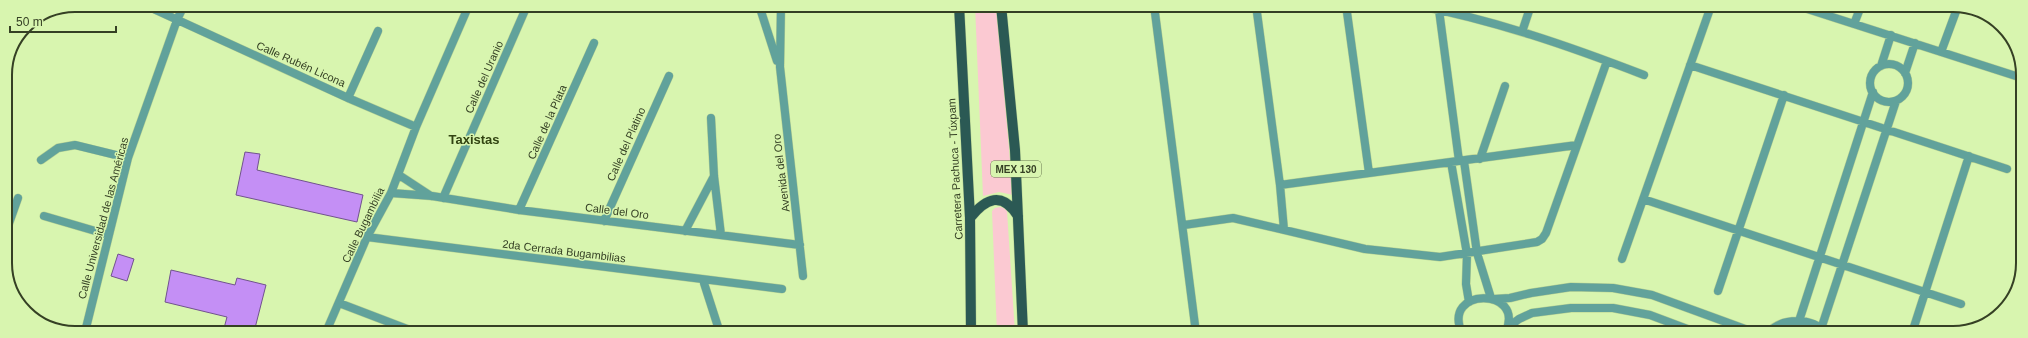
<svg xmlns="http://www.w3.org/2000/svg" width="2028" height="338" font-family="Helvetica,sans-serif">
  <rect width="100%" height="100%" fill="#d8f5af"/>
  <path fill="#fbc9d2" d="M975,5h22l16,190 -14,-3 -16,4z
    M1000,207l4,1 3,3 8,122h-18l-5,-122 3,-3z"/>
  <path fill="#c48ff5" stroke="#71538d" d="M245,152l15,2 -3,16 106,25 -6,27 -121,-27z
    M118,254l16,5 -7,22 -16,-5z
    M171,270l64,15 2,-7 29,7 -12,47h-31l4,-15 -62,-15z"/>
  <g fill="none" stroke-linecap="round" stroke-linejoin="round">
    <defs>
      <path id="minor" d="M145,5l203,93 68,29
        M759,5l18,56
        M781,5l-1,62 23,209
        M944,5l15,5
        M1154,5l42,328
        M1256,5l24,180 4,45
        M1346,5l23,168
        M1415,5c79,15 154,41 229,70
        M1798,6l224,72
        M1439,10l20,151
        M1854,24l7,-18
        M1522,32l9,-27
        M1941,52l17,-46
        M1870 83a19 19 0 1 1 38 0a19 19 0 1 1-38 0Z
        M1690,65l317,104
        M1881,66l10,-31
        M1905,73l10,-30
        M348,98l30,-67
        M711,118l3,58 7,59
        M1480,159l25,-73
        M41,160l17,-12 17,-3 53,13
        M1464,161l13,92 14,45
        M1451,162l16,92 -1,30 3,18
        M399,175l32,21
        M1280,185l297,-40
        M391,193l41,3 87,14 281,35
        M443,198l83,-190
        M1643,199l318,105
        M519,210l75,-167
        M44,216l65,19
        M604,221l65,-145
        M1184,225l49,-7 132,31 75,8 97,-15 5,-3 4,-6 61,-172
        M7,229l11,-31
        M685,231l29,-55
        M367,237l415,52
        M1622,259l89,-253
        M703,280l17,53
        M1718,291l66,-196
        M1494,299l16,-1 21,-5 40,-6 42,1 39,7 104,38
        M339,303l76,29
        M1799,321l74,-229
        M1507,328l12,-9 13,-6 39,-5h42l37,7 48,18
        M1821,329l75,-228
        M85,332l43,-174 49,-138 7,-15
        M326,332l41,-95 24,-44 25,-66 53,-122
        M1462,333c-21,-46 63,-46 44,-2
        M1598,333v-2
        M1768,333c14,-16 44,-16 58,0
        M1912,333l57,-177"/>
      <path id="primary" d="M959,5l11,213 1,115
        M1001,5l14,145 8,183
        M970,218c16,-20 32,-27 48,-2"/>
    </defs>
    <use href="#minor" stroke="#b7d193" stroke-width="9"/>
    <use href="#primary" stroke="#b7d193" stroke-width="11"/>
    <use href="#minor" stroke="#61a29b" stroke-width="8"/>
    <use href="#primary" stroke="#2b5954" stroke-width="10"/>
  </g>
  <g text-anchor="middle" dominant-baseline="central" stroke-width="3" stroke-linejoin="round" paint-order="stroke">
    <rect fill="#d8f5af" stroke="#66764e" stroke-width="1" x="991" y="161" width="50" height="16" rx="3"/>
    <g font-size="10" font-weight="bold" fill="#354024">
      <text x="1016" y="169">MEX 130</text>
    </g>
    <g font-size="11" fill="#354024" stroke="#d8f5af">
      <text transform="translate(301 64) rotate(24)">Calle Rubén Licona</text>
      <text transform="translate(484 77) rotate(-66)">Calle del Uranio</text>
      <text transform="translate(547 122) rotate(-66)">Calle de la Plata</text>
      <text transform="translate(626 144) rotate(-66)">Calle del Platino</text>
      <text transform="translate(955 169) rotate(-93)">Carretera Pachuca - Túxpam</text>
      <text transform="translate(781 173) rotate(-97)">Avenida del Oro</text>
      <text transform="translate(617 211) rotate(7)">Calle del Oro</text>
      <text transform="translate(103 218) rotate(-75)">Calle Universidad de las Américas</text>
      <text transform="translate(363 225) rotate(-64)">Calle Bugambilia</text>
      <text transform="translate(564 251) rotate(7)">2da Cerrada Bugambilias</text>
    </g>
    <g font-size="13" font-weight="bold" fill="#314311" stroke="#d8f5af">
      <text x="474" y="139">Taxistas</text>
    </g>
  </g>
  <path d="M0 0H2028V338H0ZM75 12H1953A63 63 0 0 1 2016 75V263A63 63 0 0 1 1953 326H75A63 63 0 0 1 12 263V75A63 63 0 0 1 75 12Z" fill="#d8f5af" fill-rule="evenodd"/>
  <path fill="none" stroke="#354024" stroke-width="2" d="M75 12H1953A63 63 0 0 1 2016 75V263A63 63 0 0 1 1953 326H75A63 63 0 0 1 12 263V75A63 63 0 0 1 75 12Z"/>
  <path d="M10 26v6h106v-6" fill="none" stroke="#354024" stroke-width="2"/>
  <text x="16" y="26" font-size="12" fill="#354024" stroke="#d8f5af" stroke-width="3" paint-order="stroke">50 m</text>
</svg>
